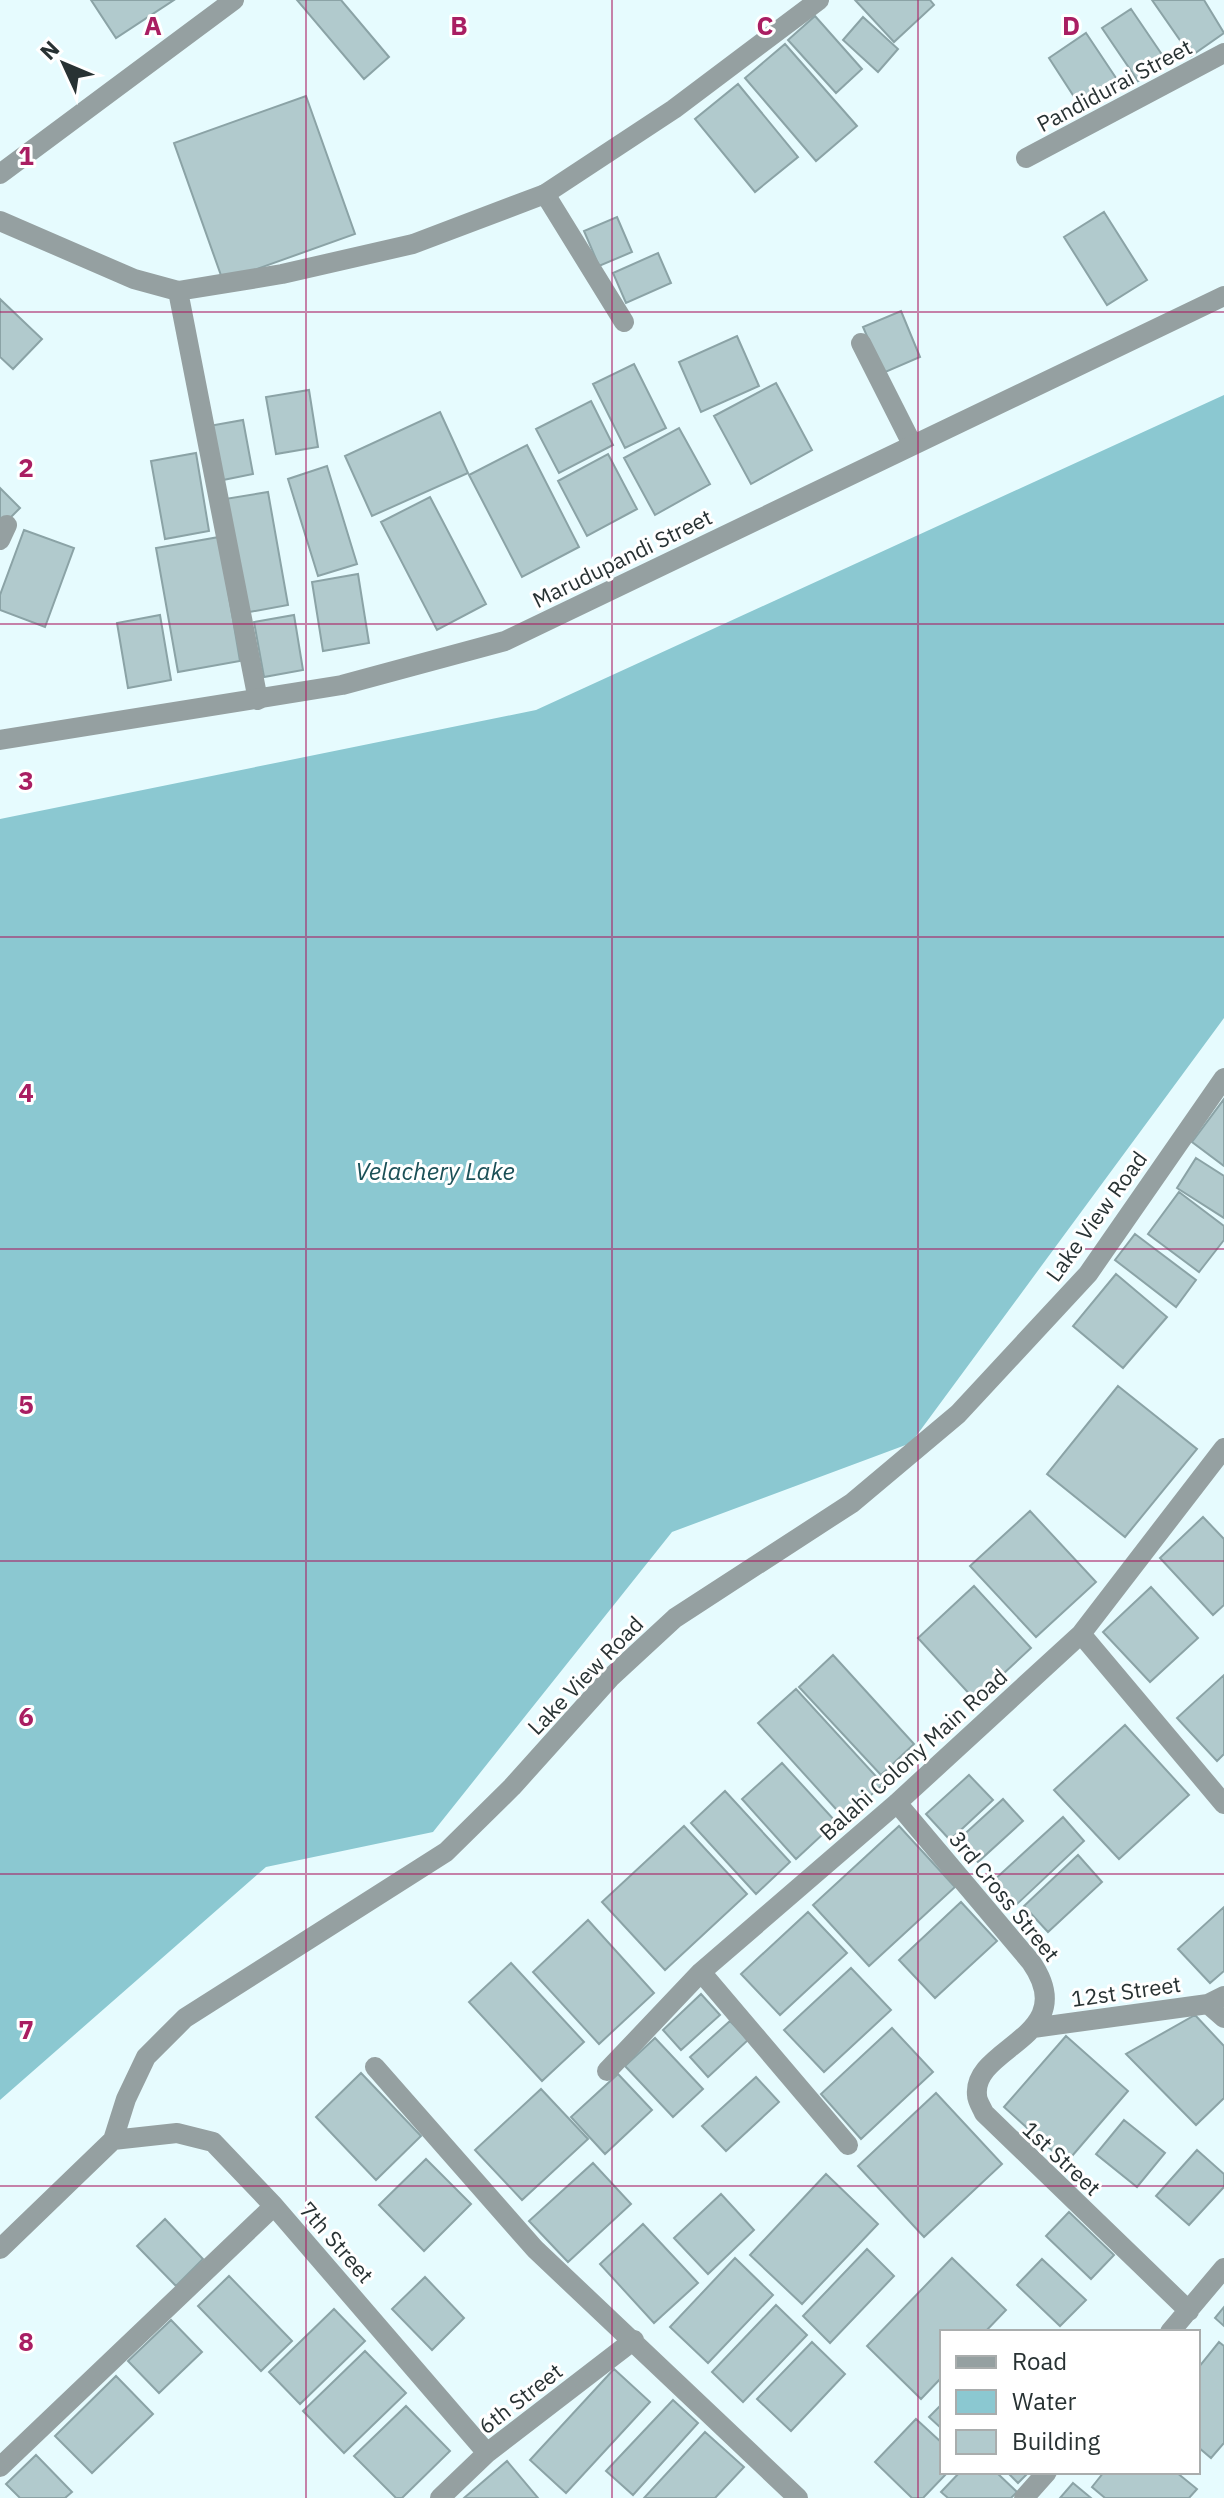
<svg xmlns="http://www.w3.org/2000/svg" width="1224" height="2498" font-family="'IBM Plex Sans',sans-serif">
  <rect width="100%" height="100%" fill="#e6fbfe"/>
  <path fill="#8bc8d1" d="M1224,395v623l-313,425 -239,89 -239,300 -167,35 -266,233v-1281l536,-109z"/>
  <path fill="#b1cacd" stroke="#8ba3a6" stroke-width="2" d="M91,0h83l-58,38z
    M297,0h44l48,57 -25,22z
    M855,0h75l4,5 -40,37z
    M1152,0h52l20,33 -33,23z
    M1131,9l36,53 -29,19 -36,-53z
    M815,16l47,53 -26,24 -48,-53z
    M863,17l35,32 -20,23 -35,-32z
    M1086,33l34,51 -38,25 -33,-51z
    M785,44l72,82 -41,35 -71,-83z
    M738,84l60,73 -43,35 -60,-73z
    M306,96l49,138 -132,47 -49,-138z
    M1104,212l43,68 -40,25 -43,-68z
    M617,217l15,35 -33,14 -15,-35z
    M658,253l13,30 -45,20 -13,-30z
    M0,299l42,40 -29,30 -13,-12z
    M901,311l19,46 -37,16 -20,-46z
    M737,336l22,50 -58,26 -22,-50z
    M634,364l32,64 -41,20 -32,-64z
    M776,383l36,67 -61,34 -37,-68z
    M309,390l9,57 -42,7 -10,-57z
    M591,401l22,44 -54,28 -23,-44z
    M440,412l28,61 -96,43 -27,-60z
    M243,420l10,54 -35,7 -9,-55z
    M679,428l31,56 -55,31 -31,-57z
    M527,445l52,102 -57,30 -53,-102z
    M196,453l13,78 -44,8 -14,-78z
    M608,454l29,55 -50,27 -29,-55z
    M327,466l30,98 -39,12 -30,-97z
    M0,488l20,20 -20,20z
    M268,492l20,113 -44,8 -19,-114z
    M430,497l56,107 -49,26 -56,-108z
    M24,530l50,18 -29,79 -45,-17v-15z
    M219,537l21,124 -62,11 -22,-124z
    M358,574l11,69 -46,8 -11,-69z
    M160,615l11,65 -43,8 -11,-65z
    M294,615l9,55 -39,7 -10,-55z
    M1224,1099v67l-32,-24z
    M1196,1158l28,18v42l-47,-30z
    M1179,1192l45,34v14l-25,32 -51,-38z
    M1135,1234l61,46 -20,27 -61,-47z
    M1116,1274l51,43 -44,51 -50,-42z
    M1118,1386l79,63 -72,88 -78,-63z
    M1030,1511l66,71 -60,55 -66,-71z
    M1203,1517l21,22v66l-11,10 -53,-57z
    M974,1586l57,62 -56,52 -57,-62z
    M1151,1587l47,51 -48,44 -47,-50z
    M833,1655l81,89 -33,31 -82,-88z
    M1224,1675v79l-7,7 -40,-43z
    M796,1689l87,95 -38,35 -87,-96z
    M1125,1725l64,70 -70,64 -65,-69z
    M782,1763l54,59 -40,37 -54,-60z
    M969,1775l24,25 -43,40 -24,-26z
    M725,1791l65,71 -34,32 -65,-71z
    M1003,1799l20,22 -45,41 -20,-22z
    M1063,1817l21,24 -68,64 -23,-24z
    M684,1826l63,68 -82,76 -63,-68z
    M899,1826l56,61 -86,79 -56,-61z
    M1078,1855l24,27 -54,50 -24,-26z
    M961,1902l36,39 -62,57 -36,-38z
    M1224,1907v64l-14,12 -32,-34z
    M808,1912l39,41 -67,62 -39,-41z
    M588,1920l66,73 -55,51 -66,-72z
    M511,1963l73,79 -42,39 -73,-79z
    M851,1968l40,42 -67,62 -40,-42z
    M701,1994l19,21 -39,35 -18,-20z
    M1195,2015l29,31v52l-28,27 -70,-71z
    M730,2021l18,19 -40,37 -18,-20z
    M892,2028l41,44 -72,67 -40,-45z
    M1066,2036l62,55 -62,72 -62,-56z
    M655,2038l48,51 -30,28 -48,-51z
    M361,2073l60,63 -45,44 -60,-63z
    M618,2074l34,36 -47,44 -34,-37z
    M756,2077l23,25 -53,49 -24,-25z
    M541,2089l47,50 -66,61 -47,-50z
    M936,2093l66,71 -78,73 -66,-71z
    M1124,2120l41,33 -28,34 -41,-33z
    M1197,2150l27,24v13l-35,38 -33,-29z
    M426,2159l45,45 -47,47 -45,-46z
    M593,2163l38,41 -63,58 -39,-41z
    M826,2174l52,50 -76,80 -52,-49z
    M721,2194l33,36 -46,44 -34,-36z
    M1069,2212l45,43 -23,24 -45,-43z
    M165,2219l38,40 -27,27 -39,-40z
    M643,2224l55,59 -44,40 -54,-59z
    M867,2249l27,27 -64,67 -27,-27z
    M735,2258l38,37 -65,68 -38,-36z
    M952,2258l54,52 -21,22h-43v45l-21,22 -54,-53z
    M1042,2259l44,41 -26,26 -43,-41z
    M229,2276l63,65 -31,30 -63,-65z
    M425,2277l39,41 -32,32 -40,-41z
    M776,2305l31,30 -64,67 -31,-30z
    M1224,2307v19l-9,-8z
    M334,2309l31,32 -65,63 -31,-32z
    M171,2320l31,32 -43,41 -31,-32z
    M812,2342l33,32 -54,57 -34,-32z
    M1219,2342l5,4v97l-13,15 -13,-11v-79z
    M365,2351l41,42 -62,60 -41,-42z
    M614,2369l36,33 -84,91 -36,-33z
    M116,2376l37,38 -61,59 -37,-37z
    M673,2400l25,23 -65,72 -27,-24z
    M942,2404v25l-13,-12z
    M406,2406l44,45 -48,47h-6l-42,-42z
    M916,2419l26,24v29h6l-25,26h-11l-37,-36z
    M705,2432l39,35 -29,31h-71z
    M36,2455l36,37 -7,6h-45l-14,-14z
    M507,2461l31,37h-74z
    M960,2472h36l21,20 -6,6h-63l-7,-6z
    M1007,2472h22l-11,11z
    M1104,2472h72l21,17 -8,9h-84l-13,-11z
    M1073,2483l18,15h-31z"/>
  <g fill="none" stroke-linecap="round" stroke-linejoin="round">
    <path stroke="#95a0a1" stroke-width="20" d="M545,194l79,128
      M861,343l51,101"/>
    <path stroke="#95a0a1" stroke-width="20" d="M1026,158l198,-105
      M0,174l234,-174
      M0,221l134,58 44,12 104,-17 131,-30 132,-50 129,-85 145,-109
      M178,291l80,409
      M0,540l7,-15
      M1081,1634l143,170
      M897,1803l134,159c52,75 -59,84 -54,133 0,6 5,13 7,18l205,198
      M701,1972l147,173
      M1208,2004l16,14
      M1033,2028l175,-24 16,-8
      M375,2067l160,182 263,249
      M607,2071l94,-99 196,-169 184,-169 143,-186
      M113,2140l64,-7 36,9 61,64 213,247
      M0,2249l113,-109 13,-41 20,-42 39,-39 261,-166 66,-65 98,-109 65,-60 177,-115 106,-89 130,-140 136,-196
      M1170,2332l54,-64
      M0,2467l274,-261
      M440,2498l47,-45 147,-113
      M1024,2498l23,-26"/>
    <path stroke="#95a0a1" stroke-width="20" d="M0,740l342,-55 163,-44 719,-345"/>
  </g>
  <path fill="none" stroke="#a91e62" stroke-width="2" stroke-opacity="0.55" d="M306,0v2498M612,0v2498M918,0v2498M0,312h1224M0,624h1224M0,937h1224M0,1249h1224M0,1561h1224M0,1874h1224M0,2186h1224"/>
  <g text-anchor="middle" dominant-baseline="central" stroke-width="6" stroke-linejoin="round" paint-order="stroke">
    <g font-size="22" fill="#283233" stroke="#fff">
      <text transform="translate(1114 85) rotate(-28)">Pandidurai Street</text>
      <text transform="translate(622 558) rotate(-26)">Marudupandi Street</text>
      <text transform="translate(1096 1216) rotate(-54)">Lake View Road</text>
      <text transform="translate(585 1675) rotate(-46)">Lake View Road</text>
      <text transform="translate(913 1754) rotate(-42)">Balahi Colony Main Road</text>
      <text transform="translate(1005 1896) rotate(51)">3rd Cross Street</text>
      <text transform="translate(1126 1991) rotate(-8)">12st Street</text>
      <text transform="translate(1062 2158) rotate(43)">1st Street</text>
      <text transform="translate(337 2242) rotate(49)">7th Street</text>
      <text transform="translate(520 2398) rotate(-38)">6th Street</text>
    </g>
    <g font-size="24" font-style="italic" fill="#1b5057" stroke="#fff">
      <text x="435" y="1171">Velachery Lake</text>
    </g>
  </g>
  <g font-size="26" text-anchor="middle" font-weight="bold" fill="#a91e62" stroke="#fff" stroke-width="6" stroke-linejoin="round" paint-order="stroke">
    <text x="153" y="35">A</text>
    <text x="459" y="35">B</text>
    <text x="765" y="35">C</text>
    <text x="1071" y="35">D</text>
    <text x="26" y="165">1</text>
    <text x="26" y="477">2</text>
    <text x="26" y="790">3</text>
    <text x="26" y="1102">4</text>
    <text x="26" y="1414">5</text>
    <text x="26" y="1726">6</text>
    <text x="26" y="2039">7</text>
    <text x="26" y="2351">8</text>
  </g>
  <rect x="940" y="2330" width="260" height="144" fill="#ffffff" stroke="#a9adad" stroke-width="2"/>
  <rect x="956" y="2356" width="40" height="12" fill="#95a0a1" stroke="#a9adad" stroke-width="2"/>
  <text x="1012" y="2370" font-size="24" fill="#283233">Road</text>
  <rect x="956" y="2390" width="40" height="24" fill="#8bc8d1" stroke="#a9adad" stroke-width="2"/>
  <text x="1012" y="2410" font-size="24" fill="#283233">Water</text>
  <rect x="956" y="2430" width="40" height="24" fill="#b1cacd" stroke="#a9adad" stroke-width="2"/>
  <text x="1012" y="2450" font-size="24" fill="#283233">Building</text>
  <g transform="translate(64 64) rotate(314)" stroke="#ffffff" stroke-width="6" paint-order="stroke">
  <path d="M0-6L14 30L0 20L-14 30Z" fill="#283233"/>
  <text y="-12" font-size="22" font-weight="bold" text-anchor="middle" fill="#283233">N</text>
  </g>
</svg>
